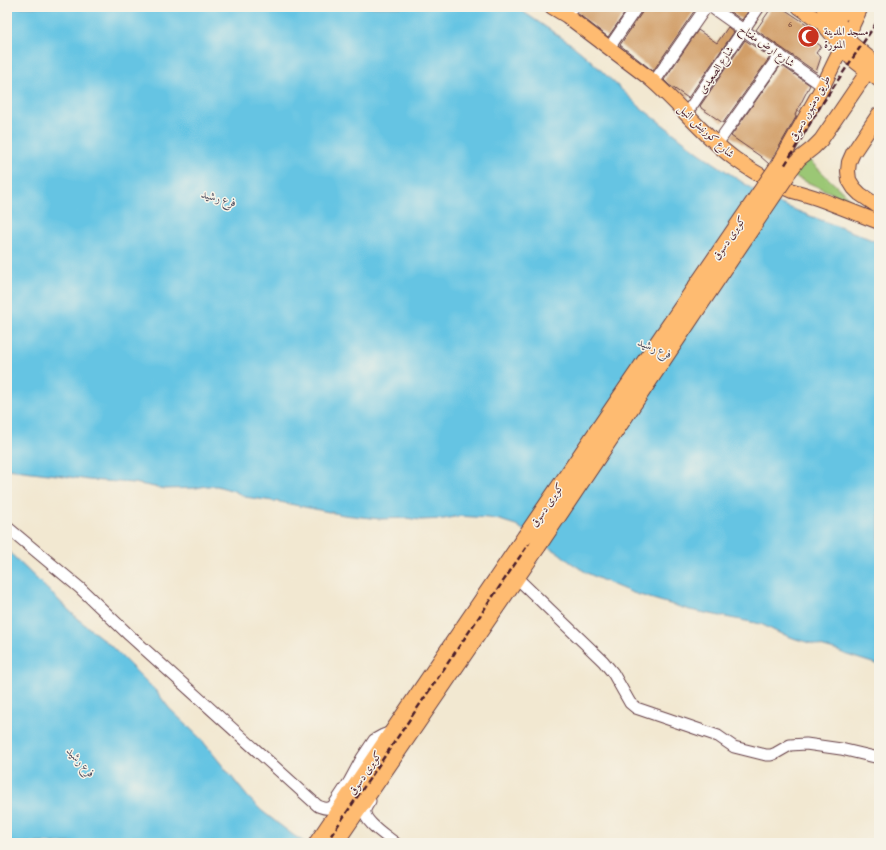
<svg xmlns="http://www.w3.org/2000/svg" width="886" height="850" font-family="Alegreya,Amiri,serif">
  <rect width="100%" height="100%" fill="#f7f3e8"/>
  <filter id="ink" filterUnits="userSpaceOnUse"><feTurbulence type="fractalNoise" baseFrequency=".025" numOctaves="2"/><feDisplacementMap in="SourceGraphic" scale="8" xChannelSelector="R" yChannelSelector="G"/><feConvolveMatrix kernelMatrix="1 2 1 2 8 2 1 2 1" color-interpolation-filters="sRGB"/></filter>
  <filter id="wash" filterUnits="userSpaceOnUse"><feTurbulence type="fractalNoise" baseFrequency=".012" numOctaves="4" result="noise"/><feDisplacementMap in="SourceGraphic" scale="16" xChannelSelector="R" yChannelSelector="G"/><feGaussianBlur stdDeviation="0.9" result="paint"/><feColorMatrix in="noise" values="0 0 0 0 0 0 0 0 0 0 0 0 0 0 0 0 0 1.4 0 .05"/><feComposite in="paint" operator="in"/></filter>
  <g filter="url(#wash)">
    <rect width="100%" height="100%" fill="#f2e8d1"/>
    <path fill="#9bc774" stroke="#727350" d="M807,158l47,45 -63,-28z"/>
    <path fill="#65c4e3" stroke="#587287" d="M7,7h509l55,37 18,15 51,48 58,45 63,43c8,7 13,6 22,10 32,14 65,24 96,38v422l-32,-10 -9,-4 -42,-12 -19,-7 -16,-8 -71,-14 -57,-17 -22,-9 -24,-11 -17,-11 -11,-9 -14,-8 -29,-20 -16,-5 -12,-2 -29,-2 -15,3 -24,1 -14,-2 -26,1 -36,-4 -64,-13 -35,-5 -11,-6 -17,-5h-11l-10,2 -31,1 -31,-6 -45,-3 -32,-5 -50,-6z
      M7,550l72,70 30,24 48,48 12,16 32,31 46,57 15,15 31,24 13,8h-296l-3,-3z"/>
    <g id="blocks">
      <path fill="#d19e67" d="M580,7h49l-21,30 -31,-24z
        M644,7h53l-44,64 -33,-26 23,-34z
        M723,7h28l-9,13z
        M772,7h9l36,24 -6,8 10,7 -5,7 5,4 -5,15 -60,-42z
        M728,27l6,5 -46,66 -19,-13 -5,-5 34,-50 19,13z
        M745,40l25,17 -47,66 -22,-15v-1l-1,-1z
        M781,65l29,20 -15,30 1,2 -25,44 -2,3 -9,-8 -29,-20z"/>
    </g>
  </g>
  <g filter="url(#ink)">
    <use href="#blocks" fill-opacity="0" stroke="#633d44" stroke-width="1"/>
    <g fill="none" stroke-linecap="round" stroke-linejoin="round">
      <defs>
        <path id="minor" d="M711,7l112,79
          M567,16l6,-9
          M609,48l28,-41
          M654,82l52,-75
          M686,114l73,-107
          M717,144l63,-89
          M7,527l73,61 49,47 189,171c6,2 9,4 15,0l16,-24 13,-24 12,-18 9,-5 10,-4
          M516,577l87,84 10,12 17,30 6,5 82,28 16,11 32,8h5l5,-2 14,-8 16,-1 35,5 38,9
          M370,801c-2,3 -4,5 -5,9 -2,12 22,26 30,33"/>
        <path id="major" d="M552,7l15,9 82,62c30,25 54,58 86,81 18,13 38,24 58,32 11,3 22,6 32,10 18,7 36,14 54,21
          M799,7l23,16 7,8 17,21 6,7 27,21
          M823,7l11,10 5,6 5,7 3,10 32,26
          M834,17l10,-4 6,-6
          M847,40l6,-16 8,-17
          M879,114l-26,39 -4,9 -1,9 1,9 5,8 6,6 19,13
          M777,168l46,-82 19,-39
          M787,175l12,-16 14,-11 8,-8 47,-69"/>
        <path id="highway" d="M317,843l208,-306
          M335,843l203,-297"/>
      </defs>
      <use href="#minor" stroke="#633d44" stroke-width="13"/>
      <use href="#major" stroke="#633d44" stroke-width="16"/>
      <use href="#highway" stroke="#633d44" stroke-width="18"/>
      <use href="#minor" stroke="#fff" stroke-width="11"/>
      <use href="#major" stroke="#febb71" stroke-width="14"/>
      <use href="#highway" stroke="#febb71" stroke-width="16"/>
      <path stroke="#4a1f2b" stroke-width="2.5" stroke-dasharray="6 3" stroke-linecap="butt" d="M326,843l457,-675 37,-61 59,-88"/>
      <defs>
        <path id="highway-bridge" d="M525,537l252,-369
          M538,546l249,-371"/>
      </defs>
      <use href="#highway-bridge" stroke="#633d44" stroke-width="18" stroke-linecap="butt"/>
      <use href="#highway-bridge" stroke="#febb71" stroke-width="16"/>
    </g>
  </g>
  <defs>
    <symbol id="mosque-disc" viewBox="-11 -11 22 22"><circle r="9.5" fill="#c8321e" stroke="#f7f3e8"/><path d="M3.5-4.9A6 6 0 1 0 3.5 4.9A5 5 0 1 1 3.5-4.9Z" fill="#fff"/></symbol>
  </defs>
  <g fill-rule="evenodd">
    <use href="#mosque-disc" x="796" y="24" width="25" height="25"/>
  </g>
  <g text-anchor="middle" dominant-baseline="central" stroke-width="3" stroke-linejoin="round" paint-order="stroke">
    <g font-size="9" fill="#6c3f3a">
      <text x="790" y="24">6</text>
    </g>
    <g font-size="11" fill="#4a1f2b" stroke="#f7f3e8" text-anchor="start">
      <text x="824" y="31">مسجد المدينة<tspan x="824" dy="13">المنورة</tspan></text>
    </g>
    <g font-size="11" fill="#4a1f2b" stroke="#f7f3e8">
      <text transform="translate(767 46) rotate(35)">شارع ارض مفتاح</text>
      <text transform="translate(716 70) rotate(-56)">شارع الصعيدى</text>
      <text transform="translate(810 108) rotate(-61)">طريق دمنهور, دسوق</text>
      <text transform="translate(706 131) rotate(43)">شارع كورنيش النيل</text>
      <text transform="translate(729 238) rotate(-56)">كوبرى دسوق</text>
      <text transform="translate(547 505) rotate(-56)">كوبرى دسوق</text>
      <text transform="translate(365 773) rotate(-56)">كوبرى دسوق</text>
    </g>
    <g font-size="12" font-style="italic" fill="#525162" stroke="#f7f3e8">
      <text transform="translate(219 198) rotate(15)">فرع رشيد</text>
      <text transform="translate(655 348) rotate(22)">فرع رشيد</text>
      <text transform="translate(81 762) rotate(47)">فرع رشيد</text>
    </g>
  </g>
  <rect width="886" height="850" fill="none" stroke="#f7f3e8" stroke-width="24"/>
</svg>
